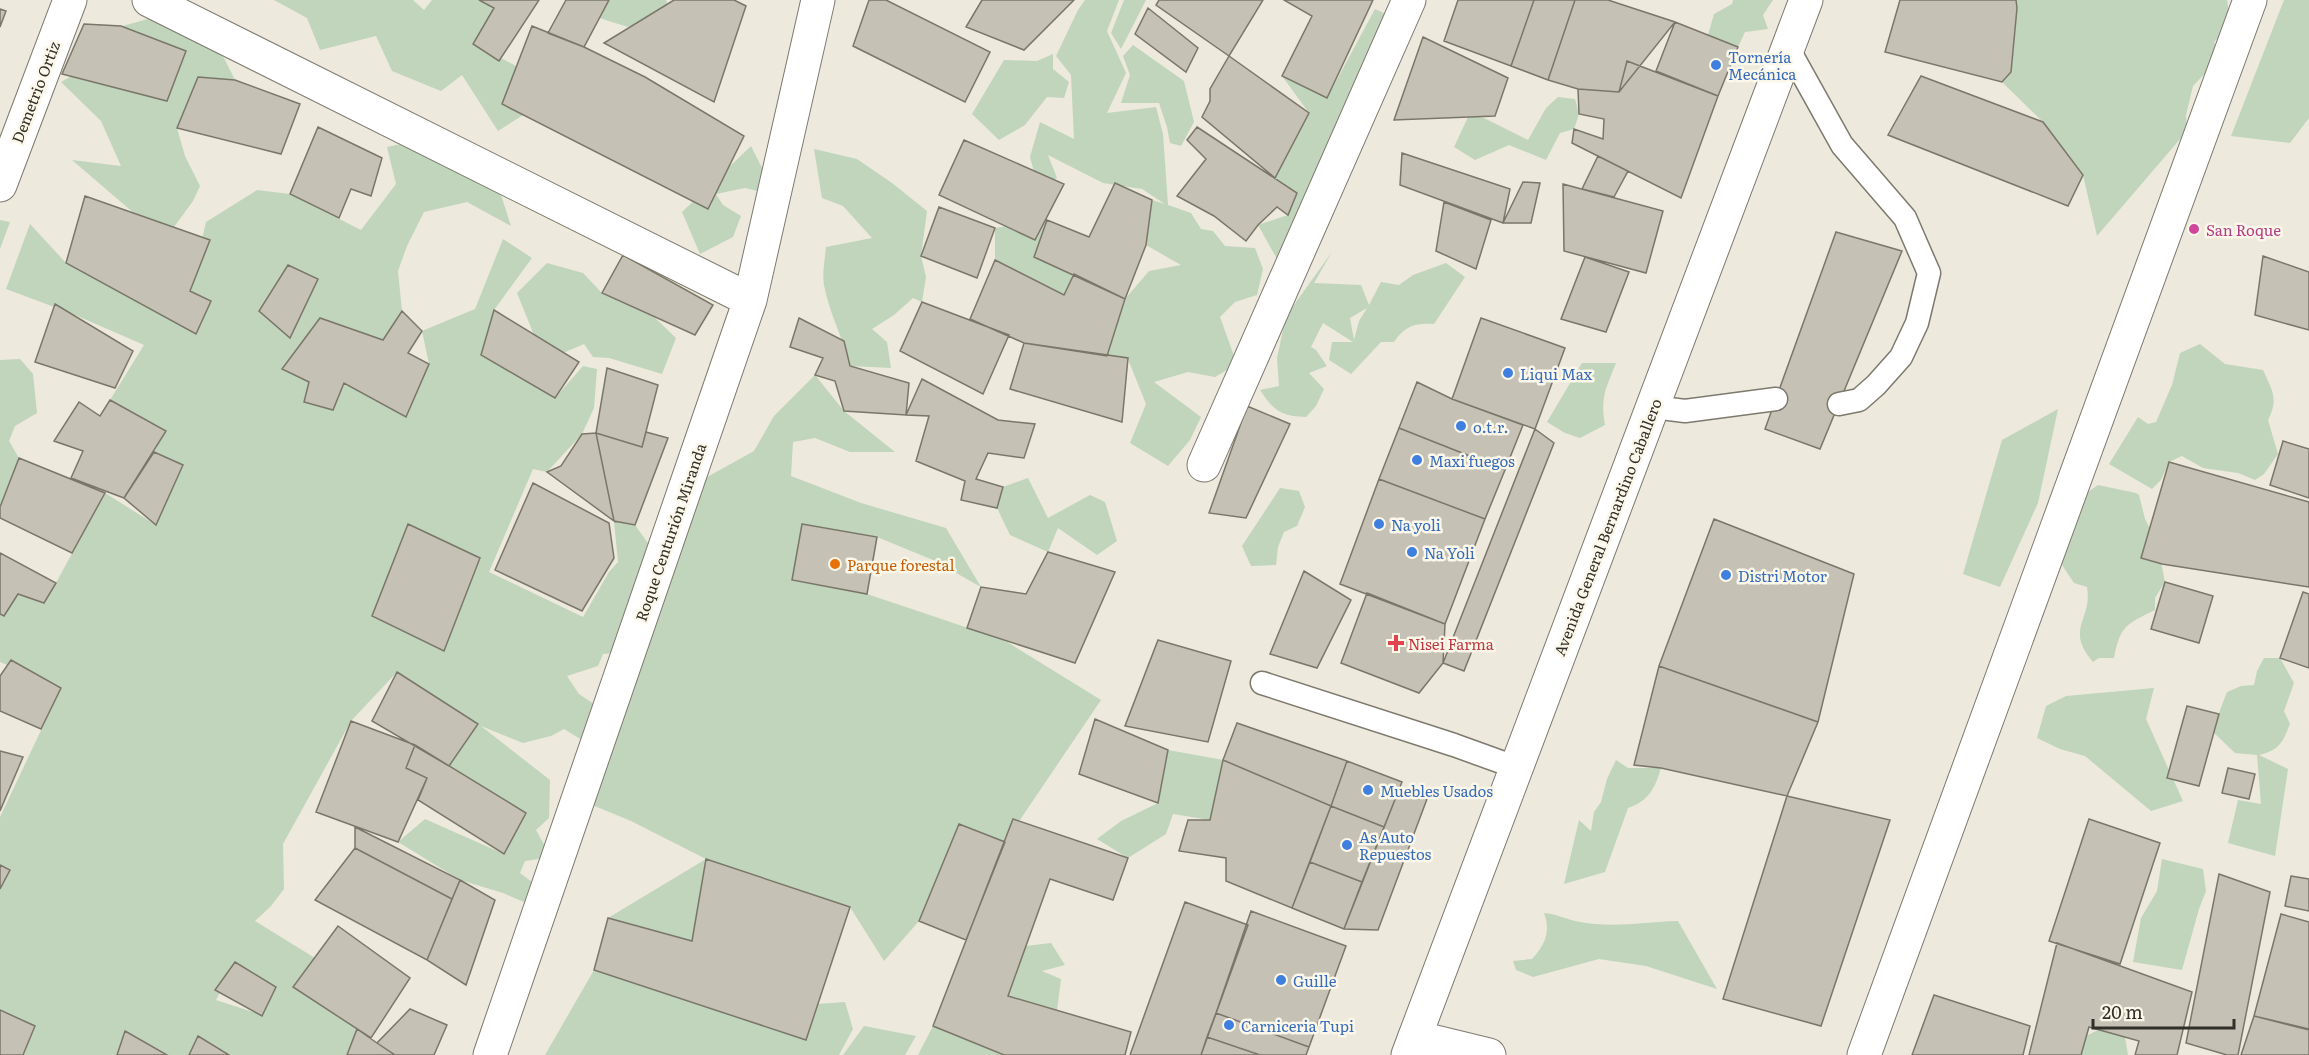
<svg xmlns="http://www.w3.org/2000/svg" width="2309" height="1055" font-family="Literata,serif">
  <rect width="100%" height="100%" fill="#ede9dc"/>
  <path fill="#c0d5bc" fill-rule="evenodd" d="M274,0h139l11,10 8,-10h47l15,8 -20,36 42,22 7,49 -25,16 -36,-56 -21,16 -49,-20 -16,-35 -56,14 -13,-32z
    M586,0h80l3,8 -41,19 -35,-11z
    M1085,0h34l-12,31 19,42 -19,40 49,-6 7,27 5,71 23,8 10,16 12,2 12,15 30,2 8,21 -6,26 -22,7 -15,15 17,47 -22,13 -27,-5 -34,10 47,35 -11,23 -22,26 -38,-23 16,-39 -18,-45 -21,-3 18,-57 24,-28 32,-6 -35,-20 6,-45 13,4 -23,-15 -39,-6 -55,-28 9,23 -18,12 -9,-33 10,-35 34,17 -3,-64 -15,-19 22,-46z
    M1124,0h22l-25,49 -10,-16z
    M1733,0h40l-10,15 5,14 -23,3 -7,15 -30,-12 6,-21 18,-10z
    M2016,0h211l4,25 -17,17 3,7 -5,6 -4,15 -15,16 -7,29 1,16 -90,105 -14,-61 -40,-53 -41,-40 9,-10 6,-64z
    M2284,0h25v118l-19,25 -59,-7z
    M1375,9l26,12 -120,245 -23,-41 30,-10 8,-22 -21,-15 34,-65 -27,-37 45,22z
    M173,12l51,46 11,22 -37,-3 -21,51 8,28 15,30 -7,15 -19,26 -39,-13 -63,-54 49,6 -20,-45 -40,-39 43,-24 15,-31z
    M1133,45l51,36 10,41 -13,24 -11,-3 -3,-16 -8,-24h-38l9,-28 -7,-19z
    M1053,54v15l16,13 -5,16 -17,-1 -22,28 -26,15 -27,-26 32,-54 33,1z
    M1558,97l17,2 4,15 -5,15 -14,4 -14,27 -37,-15 -34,15 -21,-13 15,-32 15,3 44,22 18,-32z
    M415,141l77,26 19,59 -44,-24 -43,10 -17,34 -9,25 4,40 -19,29 -63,-22 -38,51 27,13 -4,20 28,8 11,-27 62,34 23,-53 -7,-33 53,-22 28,-70 29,19 -38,52 -12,45 73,43 28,-32 14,3 -3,39 -12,26 -35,38 -14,-3 -44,103 94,45 26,-45 9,-10 -4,-41 21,4 32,45 33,-89 54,-30 20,-35 41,-41 29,36 51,41h-45l-35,-14 -22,4 -2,34 70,27 85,25 35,59 -48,-27 -56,-23 -75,-13 -9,56 74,14 137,46 97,60 -96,142 -46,-18 -40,97 -35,40 -34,-54 -143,-48 -15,82 -84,-23 98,-59 -75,-38 -46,-19 18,-49 -39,-24 -13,7 -28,7 -42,-17 69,54 -1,38 -13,12 15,27 -26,4 -5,12 12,9 -8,20 -21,-9 -43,-13 -62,-38 27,-23 79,35 22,-41 -77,-47 29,-42 -81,-52 -46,49 -68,123 1,45 -13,17 -16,15 60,37 -21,29 63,42 -10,26h-118l-31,-19 -9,19h-166l12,-29 -35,-16v-121l10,-19 -10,-5v-48l61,-129 -61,-26v-48l4,1 14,-21 27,9 60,-110 51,32 27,-59 -29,-14 12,-21 -56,-31 34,-55 -71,-31 -67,-25 24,-65 36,39 130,71 14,-33 -20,-10 16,-69 51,-32 33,4 71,36 35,-46 -9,-37zM639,651l-24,67 -36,-24 -12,-18 31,-10 5,-12zM235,962l40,25 -13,28 -46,-15z
    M751,146l11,22 9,26 -26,-6 -29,6 7,11 18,11 -8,21 -33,17 -18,-42z
    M814,149l43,10 35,24 35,28 -6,45 5,21 -4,25 -9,-4 -19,17 -22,14 15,13 4,26 -41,-2c-7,-28 -21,-53 -26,-81 -2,-12 1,-26 2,-38l46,-9 -29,-32 -21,-8z
    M0,220l10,2 -10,27z
    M1047,220l27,54 -10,21 -69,-35v-32z
    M1332,252l-18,31 47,2 8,20 12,-23 18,3 14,-10 33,-12 19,14 -31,47c-19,-1 -29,2 -40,18h-13l-30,32 -22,-14 3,-18h21l-30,-19 -12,24 5,3 11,16 -18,7 15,16 -8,17 -10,11c-26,-1 -32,-6 -46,-27l19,-4 -2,-28 9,-42zM1367,308l-8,13 -5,19 -4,-22z
    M547,263l36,10 19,20 49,21 25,24 -14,36 -53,-16 -16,-1 -9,-13 -21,9 -29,-18 -17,-42z
    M2200,344l25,20 38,6c9,20 16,29 5,50l10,34 -14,20 -9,6 -17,-7 -35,-5 -21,-12 -13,6 -8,18 -9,9 -43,-25 29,-47 10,7 8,-2 16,-37 8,-32z
    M20,359l13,15 4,39 -22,13 -6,15 10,17 -19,49v-147z
    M1582,363h34c-10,26 -16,33 -11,62l-25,13 -15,-5 -18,-11z
    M2058,409l-20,94 -38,84 -37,-13 39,-134z
    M1028,478l20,40 42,-23 15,7 12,39 -20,14 -39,-27 -10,24 -38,-17 -13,-27 6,-21z
    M2098,485l38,8 3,2 6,24 12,23 8,40 -10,16v12c-29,14 -35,16 -41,48h-15l-6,4c-29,-34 0,-42 -6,-75l-13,-4 -12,-18 1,-10 25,-63z
    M1280,488l19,3 6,16 -8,19 -13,6 -6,15 -2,18 -25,1 -9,-20z
    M2264,658h16l14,25 -10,28 6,13c-8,20 -11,26 -31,31l29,14 -13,87 -47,-13 10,-43 23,4 -4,-49 -22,-2 -23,-22 15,-39 14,-6 13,-1 3,-14z
    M2154,688l-8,31 37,82 -32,10 -66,-55 -25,-7 -23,-11 9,-32 20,-10z
    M1168,750l55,10 -13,60 -37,-6 -7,20 -38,24 -31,-19 24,-18 37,-18z
    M1616,760l12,8h33c-6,20 -12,33 -33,40l-23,64 -41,12 15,-64 12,11 3,-19 7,-10 6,-23z
    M2162,859l41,10 3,22 -7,18 -17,61 -49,-8 8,-44 16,-27z
    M1544,913c13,1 24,7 36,9 31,6 66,0 98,-1l39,68 -71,-23 -47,-7 -66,18 -17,-7 -3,-9 19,-2c13,-14 19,-27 12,-46z
    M1051,943l14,22 -23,6 19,8 -4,31 -49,-14 18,-50z
    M594,970l212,70 11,-36 28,-2 8,27 -14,26h-294z
    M864,1026l52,10 -11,19h-62z
    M933,1026l70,29h-85z
    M2100,1029l25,8 3,18h-53l11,-19z"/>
  <path fill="#c5c1b4" stroke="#7a776a" stroke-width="1.5" d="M479,0h60l-40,61 -26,-17 21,-36z
    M566,0h43l-25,47 -36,-14z
    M674,0h60l12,6 -32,96 -110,-59z
    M869,0h17l104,52 -25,50 -112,-56z
    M982,0h92l-50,50 -58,-23z
    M1159,0h104l-34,56 -73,-51z
    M1284,0h89l-46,98 -45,-22 30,-60z
    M1458,0h76l-23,66 -67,-25z
    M1534,0h41l-27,80 -37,-14z
    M1575,0h33l67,22 -56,70 -41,-3 -30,-9z
    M1900,0h116l1,8 -6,64 -9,10 -117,-30z
    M1148,8l50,40 -12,24 -51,-38z
    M0,9l6,2 -6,16z
    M1675,22l63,25 -20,49 -62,-25z
    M84,24l37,2 65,25 -19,50 -105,-27z
    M532,26l52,21 61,30 99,59 -36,73 -206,-105z
    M1423,37l85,41 -13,38 -101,4z
    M1229,56l80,57 -34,65 -73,-61 8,-16v-12z
    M1627,61l91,35 -37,102 -109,-55 2,-14 29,10 1,-20 -25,-5 -1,-25 41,3z
    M1921,76l122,46 40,53 -15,31 -180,-71z
    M198,77l37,3 65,24 -19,50 -104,-26z
    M318,127l64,31 -11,38 -20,-7 -12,29 -49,-24z
    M1197,127l100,66 -9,22 -11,-8 -19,18 -12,16 -32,-25 -37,-20 29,-37 -19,-19z
    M964,140l100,44 -29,56 -96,-45z
    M1402,153l108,36 -7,34 -103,-38z
    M1598,156l30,15 -14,26 -32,-8z
    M1523,182l17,1 -9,40h-28z
    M1115,183l37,17 -6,45 -21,54 -91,-42 13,-37 42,17z
    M1563,184l100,27 -17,62 -82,-22z
    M85,196l125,44 -20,51 21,10 -15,33 -130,-71z
    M1444,202l47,18 -15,49 -40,-18z
    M939,207l56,21 -18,50 -56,-22z
    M1836,232l66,19 -82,198 -55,-20z
    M623,255l90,50 -18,30 -93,-42z
    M2263,256l46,16v58l-54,-15z
    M1585,257l44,15 -23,60 -45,-13z
    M995,260l69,35 10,-21 51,25 -18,57 -83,-13 -54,-24z
    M288,265l30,14 -28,59 -31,-27z
    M922,302l87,33 -26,59 -83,-43z
    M55,304l78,47 -18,37 -80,-26z
    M494,310l85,52 -24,36 -74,-43z
    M402,311l20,20 -14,22 21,11 -23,53 -62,-34 -11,27 -29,-8 5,-20 -27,-13 38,-51 63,22z
    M799,318l45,23 6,25 59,17 -3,32 -62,-4 -9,-30 -20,-6 8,-17 -33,-11z
    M1481,318l84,30 -30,81 -83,-30z
    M1024,343l104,15 -6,64 -112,-33z
    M607,368l51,17 -16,62 -46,-14z
    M922,379l76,41 37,4 -11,34 -36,-5 -12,26 27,8 -6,21 -36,-8 4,-19 -49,-20 13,-45 -23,-1z
    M1417,382l35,17 71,26 -18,45 -106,-42z
    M110,400l56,31 -42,67 -53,-20 12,-27 -29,-10 25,-39 21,14z
    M1247,406l43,18 -44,94 -37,-5z
    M1399,428l106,42 -20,49 -106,-40z
    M1535,429l19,14 -90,228 -21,-8z
    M646,432l22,6 -33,87 -21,-4 -18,-88 46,14z
    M596,433l18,88 -67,-49 14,-6 21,-32z
    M2283,441l26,8v49l-39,-13z
    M154,452l29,13 -27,60 -32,-27z
    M19,458l86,35 -33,60 -72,-35v-11z
    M2169,462l140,40v85l-147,-23 -21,-6z
    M1379,479l106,40 -40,105 -105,-40z
    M533,483l76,40 5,35 -32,53 -87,-41z
    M1714,519l140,55 -36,148 -159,-56z
    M408,524l72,34 -36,93 -72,-35z
    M802,524l75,13 -10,57 -75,-14z
    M1048,552l67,20 -40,91 -108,-35 14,-41 45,7z
    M0,553l56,30 -12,20 -26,-9 -14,22 -4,-2z
    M1304,571l47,29 -34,68 -47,-14z
    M2165,582l48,14 -14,47 -48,-14z
    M2303,592l6,2v74l-29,-10z
    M1367,593l78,31 -2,39 -24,30 -78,-30z
    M1158,640l73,21 -23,81 -83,-16z
    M11,660l50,28 -20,41 -41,-18v-35z
    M1659,666l159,56 -31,74 -126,-28 -27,-3z
    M397,672l81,52 -29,42 -77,-45z
    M2187,706l32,8 -20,72 -32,-8z
    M1095,719l73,31 -10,53 -79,-29z
    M351,721l64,24 -9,23 21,10 -29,64 -82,-30z
    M1237,723l110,38 -16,45 -108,-46z
    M415,745l111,68 -22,41 -86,-54 9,-22 -21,-10z
    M0,751l23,6 -23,54z
    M1223,760l108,46 -39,102 -66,-27v-23l-47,-7 9,-31h22z
    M1347,761l55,21 -18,45 -53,-21z
    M2228,768l27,6 -6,25 -27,-6z
    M1787,796l103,24 -69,206 -98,-27z
    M1396,797l31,2 -49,131 -34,-1z
    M1331,806l53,21 -22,55 -52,-20z
    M1013,819l115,39 -15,42 -63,-21 -42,117 123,36 -6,23h-121l-71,-29z
    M2089,819l71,24 -40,121 -71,-23z
    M959,824l46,18 -39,98 -47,-19z
    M355,827l105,53 -8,19 -97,-51z
    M355,848l97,51 -25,61 -112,-60z
    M706,859l144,48 -44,133 -212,-70 14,-52 84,23z
    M1310,862l52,20 -18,47 -52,-21z
    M0,865l10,5 -10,19z
    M2219,874l51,18 -32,163h-11l-41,-12z
    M2291,876l18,3v32l-24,-5z
    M460,880l35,20 -29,85 -39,-25z
    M1185,902l63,23 -47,130h-71z
    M1251,911l95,35 -37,101 -93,-34z
    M2281,914l28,8v108l-55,-14z
    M338,926l72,52 -39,60 -78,-51z
    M2057,943l135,49 -15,63h-42l4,-14 -50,-14 -8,28h-52z
    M235,962l41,25 -14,29 -47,-26z
    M1934,995l96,31 -7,29h-111z
    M410,1009l37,16 -13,30h-39l-18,-12z
    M0,1010l35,16 -12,29h-23z
    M1216,1013l93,34 -3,8h-46l-53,-18z
    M2254,1016l55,13v26h-68z
    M357,1029l20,14 18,12h-48z
    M125,1031l42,24h-50z
    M198,1036l31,19h-40z
    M1207,1037l53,18h-59z"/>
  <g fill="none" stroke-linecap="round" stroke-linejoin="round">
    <defs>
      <path id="lane" d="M1788,48l54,97 63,73 24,55 -12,50 -16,34 -25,28 -17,15 -20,4
        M1653,407l32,4 91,-12
        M1262,683l192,62 61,22"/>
      <path id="street" d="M149,0l601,300
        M0,185l70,-185
        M1204,465l205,-465
        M490,1055l260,-755 68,-300
        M1864,1055l386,-1055"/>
      <path id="secondary" d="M1415,1037l74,18"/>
      <path id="primary" d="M1408,1055l398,-1055"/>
    </defs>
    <use href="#lane" stroke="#7d796d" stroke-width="25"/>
    <use href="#street" stroke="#7d796d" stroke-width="35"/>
    <use href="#secondary" stroke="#7d796d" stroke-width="35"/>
    <use href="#primary" stroke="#7d796d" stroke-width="35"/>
    <use href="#lane" stroke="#fff" stroke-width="22"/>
    <use href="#street" stroke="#fff" stroke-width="33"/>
    <use href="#secondary" stroke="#fff" stroke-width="33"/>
    <use href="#primary" stroke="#fff" stroke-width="33"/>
  </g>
  <g fill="#3f7fe0" stroke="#fbf7e9" stroke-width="2">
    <circle cx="1716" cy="65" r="6"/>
    <circle cx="1508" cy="373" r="6"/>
    <circle cx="1461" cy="426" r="6"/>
    <circle cx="1417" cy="460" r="6"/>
    <circle cx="1379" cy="524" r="6"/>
    <circle cx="1412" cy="552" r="6"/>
    <circle cx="1726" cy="575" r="6"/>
    <circle cx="1368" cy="790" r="6"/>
    <circle cx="1347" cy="845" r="6"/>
    <circle cx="1281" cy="980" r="6"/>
    <circle cx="1229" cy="1025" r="6"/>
  </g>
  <circle fill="#d1479c" stroke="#fbf7e9" stroke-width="2" cx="2194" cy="229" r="6"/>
  <circle fill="#e8710a" stroke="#fbf7e9" stroke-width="2" cx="835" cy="564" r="6"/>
  <path fill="#e0444e" stroke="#fbf7e9" stroke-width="2" d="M1393 634h6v6h6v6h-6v6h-6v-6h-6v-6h6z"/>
  <g text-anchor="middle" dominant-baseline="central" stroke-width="5" stroke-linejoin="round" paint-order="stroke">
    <g font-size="15" fill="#366cbe" stroke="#fbf7e9" text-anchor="start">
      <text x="1728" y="56">Tornería<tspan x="1728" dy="17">Mecánica</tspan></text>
      <text x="1520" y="373">Liqui Max</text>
      <text x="1473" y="426">o.t.r.</text>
      <text x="1429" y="460">Maxi fuegos</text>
      <text x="1391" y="524">Na yoli</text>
      <text x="1424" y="552">Na Yoli</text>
      <text x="1738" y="575">Distri Motor</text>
      <text x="1380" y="790">Muebles Usados</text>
      <text x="1359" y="836">As Auto<tspan x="1359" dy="17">Repuestos</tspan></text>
      <text x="1293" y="980">Guille</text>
      <text x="1241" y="1025">Carniceria Tupi</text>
    </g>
    <g font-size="15" fill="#312f2a" stroke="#fbf7e9">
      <text transform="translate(35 92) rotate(-69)">Demetrio Ortiz</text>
      <text transform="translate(1607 527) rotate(-69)">Avenida General Bernardino Caballero</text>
      <text transform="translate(670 532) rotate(-71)">Roque Centurión Miranda</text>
    </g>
    <g font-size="15" fill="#b23c85" stroke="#fbf7e9" text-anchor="start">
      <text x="2206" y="229">San Roque</text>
    </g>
    <g font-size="15" fill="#c56008" stroke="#fbf7e9" text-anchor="start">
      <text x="847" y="564">Parque forestal</text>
    </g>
    <g font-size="15" fill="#be3a42" stroke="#fbf7e9" text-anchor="start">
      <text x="1408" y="643">Nisei Farma</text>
    </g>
  </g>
  <path d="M2093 1019v9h141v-9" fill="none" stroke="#312f2a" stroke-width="3"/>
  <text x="2102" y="1019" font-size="18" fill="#312f2a" stroke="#fbf7e9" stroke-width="4.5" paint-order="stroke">20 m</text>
</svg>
